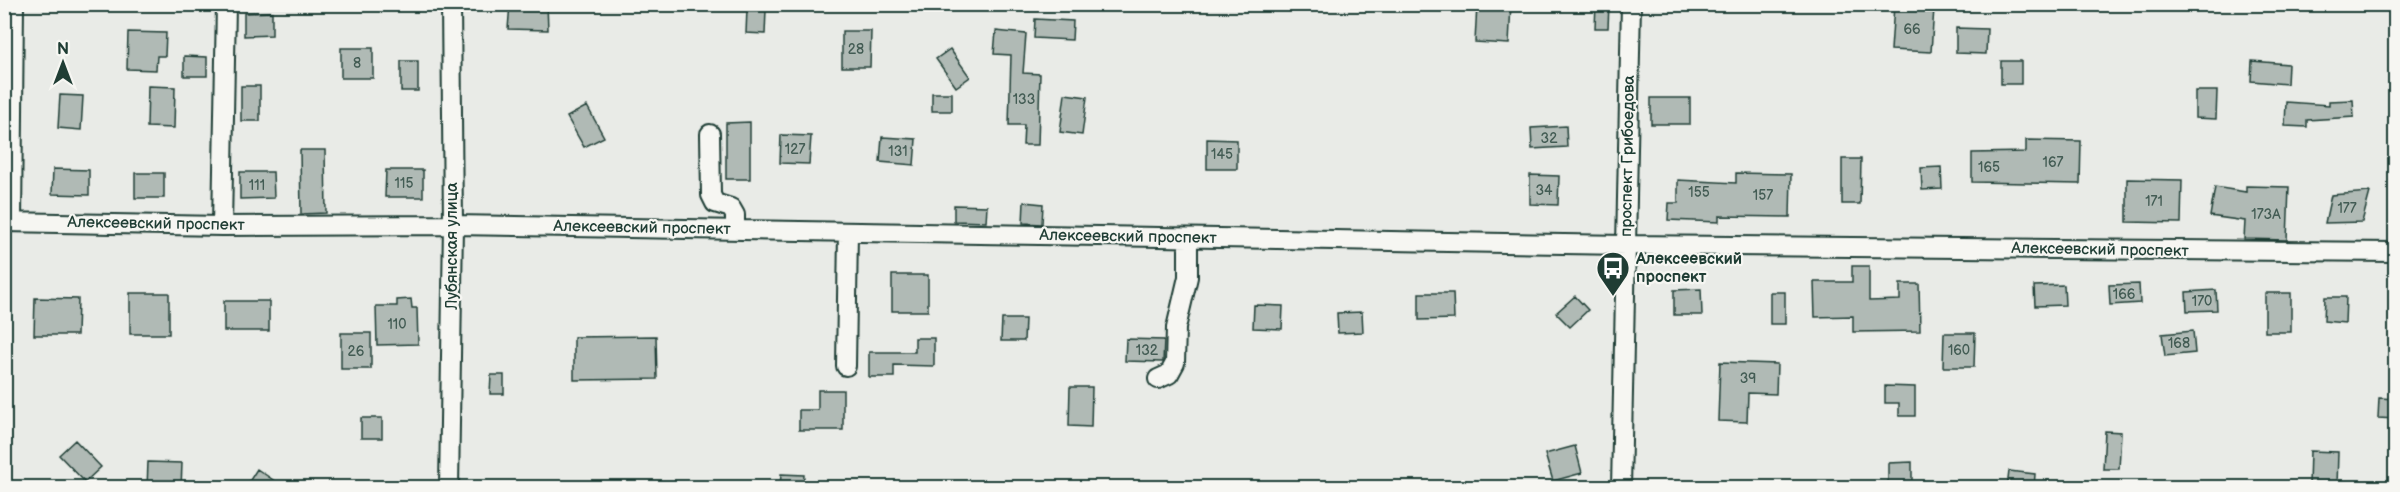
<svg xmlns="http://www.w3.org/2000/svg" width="2400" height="492" font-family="'Balsamiq Sans',sans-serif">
  <rect width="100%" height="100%" fill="#e9ebe7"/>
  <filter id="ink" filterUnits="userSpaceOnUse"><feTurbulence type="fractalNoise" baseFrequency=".0167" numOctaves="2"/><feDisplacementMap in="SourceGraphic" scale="12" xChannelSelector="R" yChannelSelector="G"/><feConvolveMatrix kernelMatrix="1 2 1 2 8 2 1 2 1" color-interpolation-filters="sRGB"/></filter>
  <g filter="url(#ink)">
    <path fill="#b0bab5" stroke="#1f3d34" stroke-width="1.5" d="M510,4l37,1 1,25 -40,-1z
      M1477,4h34l-2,40 -34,-2z
      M1596,4h13l-1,24h-13z
      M1894,5l40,3 -3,44 -40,-2z
      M747,9l19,1 -1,24 -19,-1z
      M272,12v23l-28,1v-23z
      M1035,19l38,2 -1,19 -38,-2z
      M1956,28l31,1 -1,25 -30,-1z
      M842,31h29l-1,36h-28z
      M996,31l30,3 -3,39 17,1 -2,71h-15l1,-20h-15l2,-70 -17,-1z
      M128,32l38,1 -1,23h-8l-1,14 -29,-1z
      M341,48h32v30h-32z
      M950,49l20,28 -14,10 -20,-28z
      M184,56l23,1v19h-23z
      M401,61h17v30h-17z
      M2001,61h20v23h-20z
      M2252,61l36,3 -1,20 -36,-3z
      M148,86l27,1 -1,41 -27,-1z
      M241,86h19v35h-19z
      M2195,91h22l-1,28 -21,-1z
      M932,93h20v18h-20z
      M1065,94l22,3 -5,38 -22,-3z
      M60,95l23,1 -2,34 -23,-2z
      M1651,98h39v26h-39z
      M2353,100l1,17 -47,3v7l-22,-1 1,-24 43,3v-4z
      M587,106l17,31 -20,10 -17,-30z
      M750,122v57h-24v-56z
      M1566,126l1,21 -35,2 -1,-21z
      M781,135l30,1 -2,28 -29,-1z
      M882,137l34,2 -2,26 -34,-3z
      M1207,139l30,1v29h-30z
      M2026,140l55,1 -1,43 -108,-2v-29l54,-1z
      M300,150h25l1,63 -25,1z
      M1842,159h19l-1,45h-18z
      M1941,167l1,22 -20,1 -1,-22z
      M53,169l36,1v25l-37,-1z
      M386,170h37v27h-38z
      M240,172h33l1,26 -34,1z
      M135,173h29v25h-29z
      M1736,173l55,1 -1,43 -71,-1v6l-51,-2 1,-17h9v-23l58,3z
      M1530,175l29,1 -1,29 -28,-1z
      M2127,179l55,1 -1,43 -54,-1z
      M2246,186l43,1 -2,53 -43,-1 1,-18 -35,-5 5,-29 31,5z
      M2370,192l-8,30 -37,1 6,-28z
      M1024,202l19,2 -1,20 -19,-1z
      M954,205l33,1 -1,16 -32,-1z
      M1852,266h17v35l31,-1v-16h19l1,47 -67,1v-16l-38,1 -1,-35h38z
      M892,275h36v36h-36z
      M2139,284l1,19 -30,2 -1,-20z
      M2064,285l1,20 -30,1 -1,-20z
      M1701,289l1,26h-28v-25z
      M2216,290l1,20 -30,1 -1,-19z
      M1770,292h15v32h-15z
      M130,293h39v41h-39z
      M1419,293h34l1,26 -35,1z
      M2265,293h26v39h-26z
      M1575,296l13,14 -18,17 -14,-14z
      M2325,297h21l-1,26 -21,-2z
      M35,298l43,1 -1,36h-43z
      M411,299l1,9h5l1,36 -41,1 -1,-39h21v-6z
      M224,301h45v30h-45z
      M1254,305l29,1 -1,23 -29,-1z
      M1362,312l1,20 -25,1 -1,-20z
      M1002,319h23l-1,22h-23z
      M2193,331l2,22 -30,3 -3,-22z
      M341,333h30v36h-30z
      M1944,333h31l-1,34h-31z
      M656,336l1,43 -83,1v-43z
      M915,338h19v28l-40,-1v12h-25v-25h46z
      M1126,339l38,1 -1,22 -38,-1z
      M1720,362l57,2 -1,30 -28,-1 -1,29 -29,-1z
      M491,375h13v19h-14z
      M1885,386l30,1v29h-16v-13h-14z
      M1070,387h22l-1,40 -22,-1z
      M818,390h25v40h-44v-20h19z
      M2379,398l17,1v20l-18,-1z
      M361,418h21v20h-21z
      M2105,431l16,1 -2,37h-16z
      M75,440l26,27 -16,15 -26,-27z
      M1575,446l7,27 -29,8 -8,-27z
      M2310,451l28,1 -1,34 -28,-1z
      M148,462l34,1 -1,25h-34z
      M1912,462v26h-24v-25z
      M257,469l28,19h-40z
      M2009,471l26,3 -1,14h-27z
      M781,474l23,1 -1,13h-23z"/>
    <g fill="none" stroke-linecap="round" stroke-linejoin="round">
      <defs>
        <path id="minor" d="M710,134l1,61 4,8 16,5 4,7v15
          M4,222l218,4 231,-1 1173,20 770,7
          M12,222l2,-218
          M222,226l4,-222
          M846,366l2,-134
          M1158,379l11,-5 6,-11 1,-35 12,-51v-39
          M449,488l4,-263 -2,-221
          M1621,488l10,-484"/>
      </defs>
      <use href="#minor" stroke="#1f3d34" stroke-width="22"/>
      <use href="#minor" stroke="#f6f6f2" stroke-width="18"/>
    </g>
  </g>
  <defs>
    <symbol id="bus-pin" viewBox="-11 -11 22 30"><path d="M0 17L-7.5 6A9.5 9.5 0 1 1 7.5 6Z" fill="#1f3d34" stroke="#f6f6f2"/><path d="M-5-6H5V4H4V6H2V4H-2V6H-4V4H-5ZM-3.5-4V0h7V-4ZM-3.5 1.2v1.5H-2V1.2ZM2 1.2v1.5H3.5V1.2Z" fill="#fff"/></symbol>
  </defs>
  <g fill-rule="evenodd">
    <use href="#bus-pin" x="1594" y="249" width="38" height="52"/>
  </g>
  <g text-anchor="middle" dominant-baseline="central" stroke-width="4.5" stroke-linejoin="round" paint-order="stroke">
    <g font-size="14" fill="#435c54">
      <text x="1912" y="29">66</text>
      <text x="856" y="49">28</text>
      <text x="357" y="63">8</text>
      <text x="1024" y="99">133</text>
      <text x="1549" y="138">32</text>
      <text x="795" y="149">127</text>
      <text x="898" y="151">131</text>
      <text x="1222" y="154">145</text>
      <text x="2053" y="162">167</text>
      <text x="1989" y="167">165</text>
      <text x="404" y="183">115</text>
      <text x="257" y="185">111</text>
      <text x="1544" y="190">34</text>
      <text x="1699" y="192">155</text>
      <text x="1763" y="195">157</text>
      <text x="2154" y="201">171</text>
      <text x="2347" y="208">177</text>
      <text x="2266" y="214">173А</text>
      <text x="2124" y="294">166</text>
      <text x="2202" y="301">170</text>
      <text x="397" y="324">110</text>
      <text x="2179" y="343">168</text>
      <text x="1147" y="350">132</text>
      <text x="1959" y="350">160</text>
      <text x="356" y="351">26</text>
      <text x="1748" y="378">39</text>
    </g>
    <g font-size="16" fill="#1f3d34" stroke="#f6f6f2">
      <text transform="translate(1628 156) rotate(-89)">проспект Грибоедова</text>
      <text transform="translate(156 224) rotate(1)">Алексеевский проспект</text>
      <text transform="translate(642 228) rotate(1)">Алексеевский проспект</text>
      <text transform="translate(1128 237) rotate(1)">Алексеевский проспект</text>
      <text transform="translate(452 246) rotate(-90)">Лубянская улица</text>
      <text transform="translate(2100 250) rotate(1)">Алексеевский проспект</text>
    </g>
    <g font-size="16" font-weight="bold" fill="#1f3d34" stroke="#f6f6f2" text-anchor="start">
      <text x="1636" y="259">Алексеевский<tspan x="1636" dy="18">проспект</tspan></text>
    </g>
  </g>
  <rect width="2400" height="492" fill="none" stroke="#f6f6f2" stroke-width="24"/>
  <rect x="12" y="12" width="2376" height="468" fill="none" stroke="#1f3d34" stroke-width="2" filter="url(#ink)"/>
  <g transform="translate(63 63)" stroke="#f6f6f2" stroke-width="4.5" paint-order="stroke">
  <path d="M0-4.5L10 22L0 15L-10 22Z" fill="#1f3d34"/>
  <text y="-9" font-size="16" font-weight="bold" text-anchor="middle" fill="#1f3d34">N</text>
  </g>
</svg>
